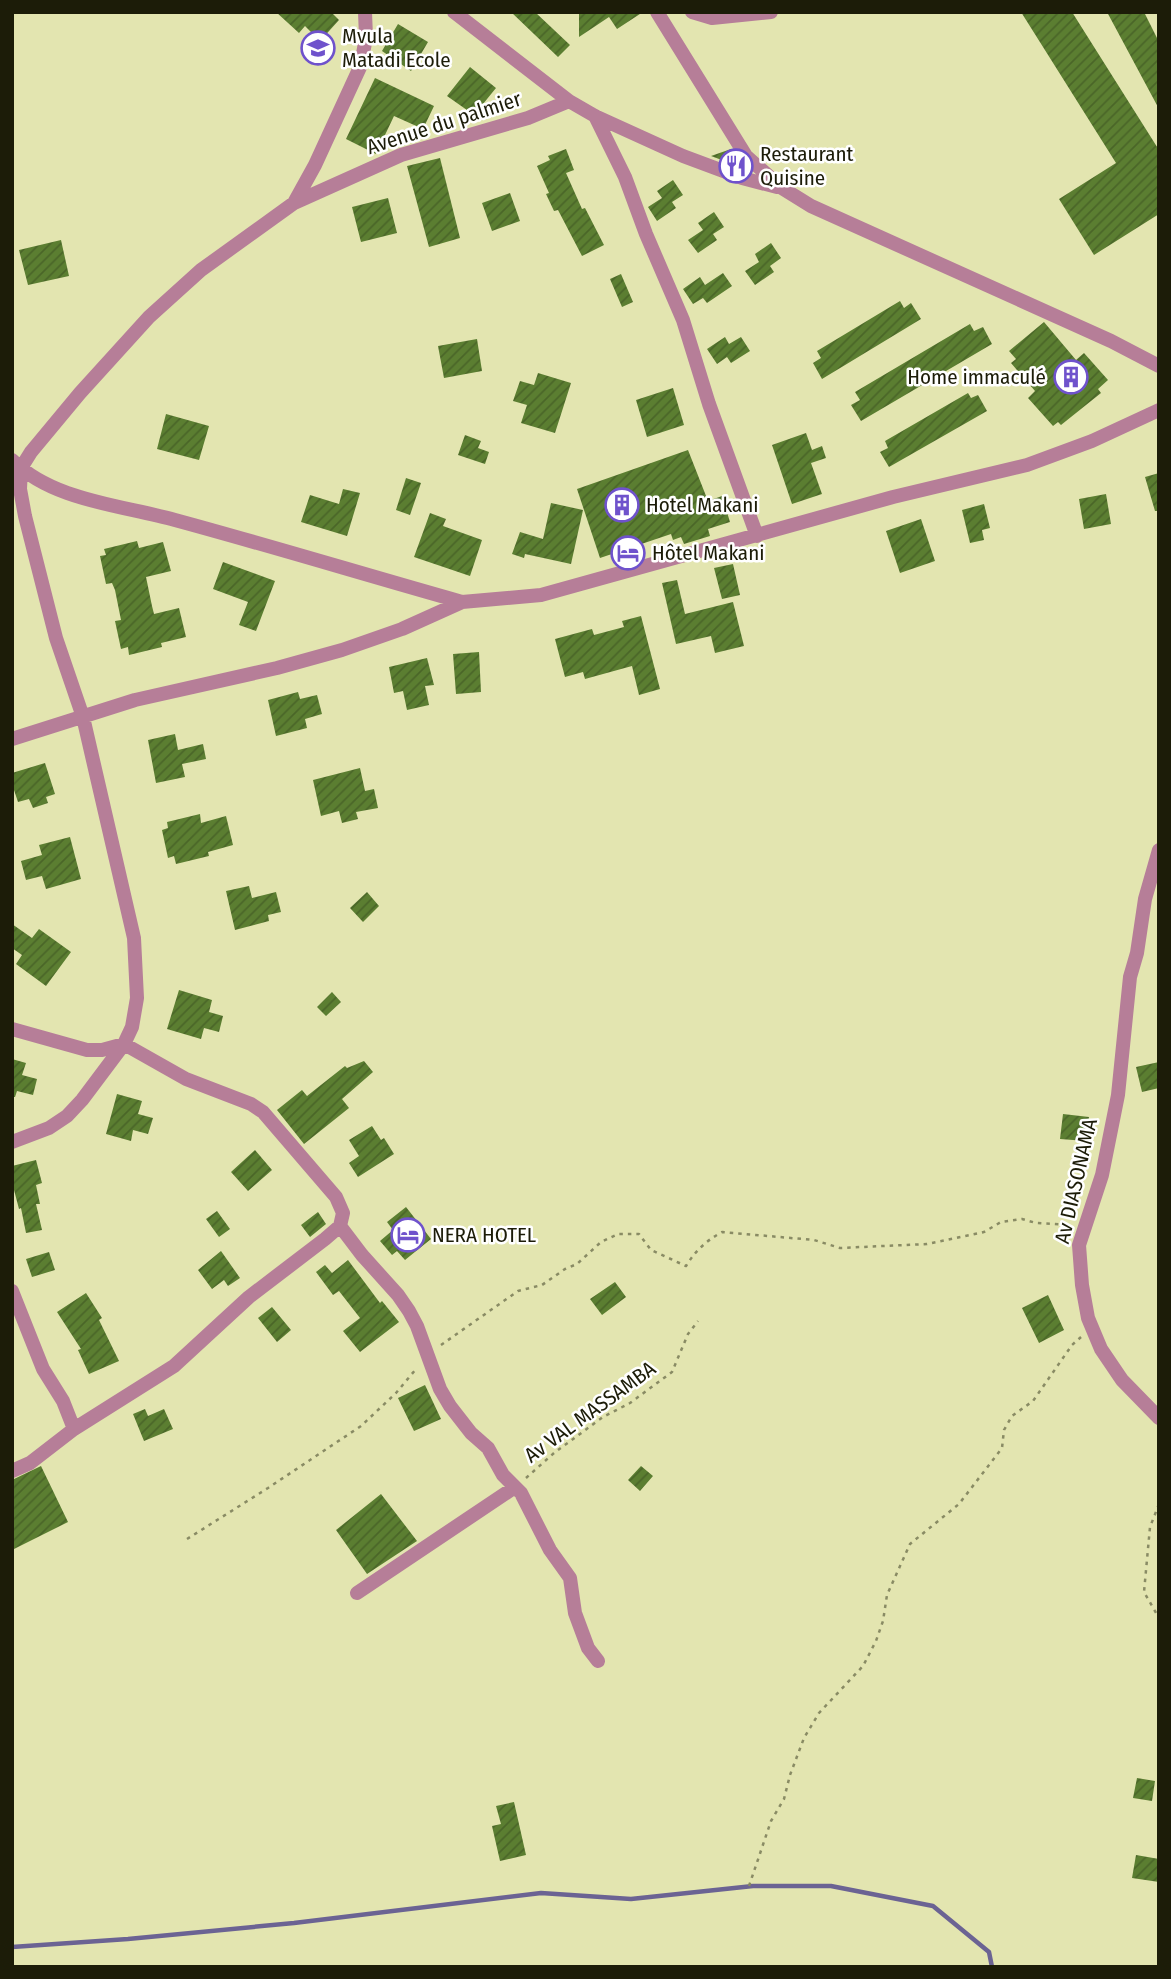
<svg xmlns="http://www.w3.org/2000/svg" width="1171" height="1979" font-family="'Fira Sans Condensed',sans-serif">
  <defs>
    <pattern id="building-hatch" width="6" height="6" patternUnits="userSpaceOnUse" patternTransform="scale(1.75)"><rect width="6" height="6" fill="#5b7e31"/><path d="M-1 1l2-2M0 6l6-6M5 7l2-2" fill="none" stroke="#4a6628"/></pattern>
  </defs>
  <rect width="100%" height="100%" fill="#e3e5b0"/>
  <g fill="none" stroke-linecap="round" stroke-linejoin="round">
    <path stroke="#6b6393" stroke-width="4.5" d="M12,1947l116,-8 166,-16 247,-30 90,6 122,-13h78l102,20 56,46 3,15"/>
  </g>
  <path fill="url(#building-hatch)" d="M276,12h55l8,8 -19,21 -15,-15 -6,7z
    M511,12h24l35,33 -12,12z
    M579,12h64l-26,17 -8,-12 -30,20z
    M1021,12h51l87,138v64l-65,41 -35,-56 57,-36z
    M1107,12h37l15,30v67z
    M398,24l30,18 -17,29 -29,-20z
    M470,67l26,21 -22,27 -27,-19z
    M375,78l59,28 -11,23 -29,-13 -18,38 -30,-15z
    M566,149l8,21 -8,3 16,36 3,-1 19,37 -22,11 -24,-46 -4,1 -8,-17 3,-1 -12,-27 13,-6 -2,-4z
    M731,149l7,12 8,8 -35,-13z
    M440,158l20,80 -31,9 -22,-81z
    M673,180l10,15 -11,7 4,6 -19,13 -9,-14 14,-9 -5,-7z
    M510,193l10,28 -28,10 -10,-28z
    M388,198l9,35 -36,9 -9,-35z
    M714,212l10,15 -11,7 4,6 -19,13 -10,-13 15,-10 -5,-7z
    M61,240l8,36 -41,9 -9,-35z
    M771,243l10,15 -11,8 4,6 -19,13 -10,-14 14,-9 -4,-8z
    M723,273l9,13 -25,17 -4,-5 -10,6 -10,-15 17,-12 5,8z
    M621,274l12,28 -11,5 -12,-28z
    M900,301l4,7 7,-5 10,16 -99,60 -9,-16 8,-5 -4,-7z
    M1044,322l32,38 8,-7 24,27 -10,9 3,4 -40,32 -3,-3 -5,4 -25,-28 7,-7 -24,-28 5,-4 -7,-8z
    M970,324l4,7 9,-4 9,17 -131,77 -10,-16 9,-5 -5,-8z
    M725,337l4,7 12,-7 9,14 -19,12 -4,-6 -10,7 -10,-15z
    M477,339l5,32 -38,7 -6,-32z
    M538,373l33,10 -16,50 -34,-10 6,-18 -14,-4 7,-20 14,4z
    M673,388l11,37 -37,12 -11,-37z
    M968,393l3,5 7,-3 9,16 -98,56 -9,-15 8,-4 -3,-7z
    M166,414l43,12 -10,34 -42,-11z
    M806,433l6,17 10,-4 4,12 -15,5 11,31 -30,10 -20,-59z
    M465,435l16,6 -3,7 11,4 -4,12 -27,-9z
    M688,450l20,51 14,-5 8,26 -22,7 2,7 -26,8 -3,-7 -8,3 -2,-6 -71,24 -23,-69z
    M1159,473v38h-4l-10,-34z
    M406,478l15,5 -11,32 -14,-5z
    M343,489l17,4 -13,43 -46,-14 9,-27 29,9z
    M1106,494l5,30 -27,5 -5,-30z
    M551,503l32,7 -12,54 -46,-10 -1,4 -12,-4 8,-22 23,7z
    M984,504l6,24 -8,2 2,10 -14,3 -8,-33z
    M430,513l16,6 -3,7 39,14 -12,36 -56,-19z
    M921,519l14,42 -35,12 -14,-42z
    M137,541l2,7 24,-6 8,29 -25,6 6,29 2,8 25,-6 7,29 -25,6 1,4 -33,8 -1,-8 -7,2 -6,-28 6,-1 -6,-30 -3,-7 -6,1 -6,-28 6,-1 -2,-6z
    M223,562l52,19 -19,50 -17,-6 9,-23 -35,-13z
    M733,564l7,31 -18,4 -8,-31z
    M677,580l8,34 48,-12 11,44 -29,7 -4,-17 -35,8 -14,-61z
    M641,616l19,73 -21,6 -7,-29 -47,13 -2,-7 -18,5 -10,-38 37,-10 2,6 30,-8 -2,-6z
    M479,652l2,40 -25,2 -3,-40z
    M427,658l7,27 -9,1 4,19 -22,5 -4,-19 -9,2 -5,-26z
    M298,692l2,7 17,-4 5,19 -17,5 2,9 -31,8 -8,-36z
    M175,734l3,16 25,-6 3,15 -24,5 3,13 -29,6 -8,-43z
    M45,763l10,31 -9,3 2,6 -15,5 -4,-9 -11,3 -6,-18v-11z
    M360,768l5,23 9,-2 4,19 -22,4 2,7 -16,4 -3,-12 -18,5 -8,-36z
    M200,814l1,9 25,-7 7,29 -25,7 1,4 -33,8 -2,-8 -6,2 -6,-28 6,-2 -1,-6z
    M70,837l11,42 -35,10 -4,-13 -16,4 -5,-19 21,-6 -3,-10z
    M249,886l3,12 24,-6 5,20 -13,3 1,6 -34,9 -9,-39z
    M367,892l12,14 -16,16 -13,-14z
    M12,924l20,14 7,-9 32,23 -25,34 -30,-22 6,-9 -10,-7z
    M179,990l33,10 -3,12 14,4 -4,16 -15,-4 -3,11 -34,-10z
    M332,992l9,10 -15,14 -9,-9z
    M12,1059l14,4 -4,12 15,4 -4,16 -16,-4 -2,6h-3z
    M364,1061l9,11 -31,27 7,9 -45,36 -27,-34 25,-20 5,6 38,-30 2,2z
    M1159,1062v26l-17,4 -6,-25z
    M117,1094l25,7 -4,13 15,4 -5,16 -15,-4 -2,11 -25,-7z
    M1063,1114l26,3 -3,24 -26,-2z
    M372,1126l9,14 3,-2 10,16 -36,23 -9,-14 10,-7 -10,-16z
    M255,1150l17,20 -24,21 -17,-19z
    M36,1160l6,23 -6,2 4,19h-4l6,26 -16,3 -5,-25 -2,1 -5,-19h-2v-24z
    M406,1207l25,32 -26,21 -8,-9 -5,4 -12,-14 13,-11 -6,-8z
    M217,1211l13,18 -11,8 -13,-18z
    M318,1212l8,12 -16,13 -9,-12z
    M221,1251l19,27 -12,8 -4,-6 -12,9 -14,-19z
    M49,1252l6,18 -23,7 -6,-18z
    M348,1260l32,43 2,-2 17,21 -39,30 -17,-21 17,-13 -21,-27 -6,4 -17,-23 9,-7 7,8z
    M615,1282l11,15 -24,18 -12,-16z
    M86,1293l16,25 -3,2 20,41 -30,13 -11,-24 3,-1 -24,-37z
    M1048,1295l16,35 -25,13 -17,-35z
    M272,1307l19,23 -14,12 -19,-24z
    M425,1385l16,34 -27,12 -16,-33z
    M145,1409l3,7 16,-7 9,20 -29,12 -11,-27z
    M41,1466l27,56 -56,28v-70z
    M641,1466l12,10 -13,15 -12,-11z
    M381,1494l36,47 -50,33 -31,-44z
    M1137,1778l18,3 -3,20 -19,-3z
    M514,1802l12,53 -26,6 -8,-35 9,-2 -5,-18z
    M1136,1855l23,4v23l-27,-4z"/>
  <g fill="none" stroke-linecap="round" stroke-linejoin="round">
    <path stroke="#898b64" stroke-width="2.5" stroke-dasharray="3.5 5" stroke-linecap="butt" d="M441,1345l77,-54 24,-6 23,-16 12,-5 24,-22 17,-8h21l12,16 35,16c10,-16 20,-25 36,-34l92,8 26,8 87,-4 57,-12 17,-10 21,-3 14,4 35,2
      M526,1478l28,-25 49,-36 27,-14 42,-31 16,-38 10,-13
      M1159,1504l-9,23 -6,65 15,26
      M187,1539l81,-51 93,-62 35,-33 20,-24
      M749,1886l22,-65 13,-22 6,-24 14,-37 15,-25 44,-47 13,-25 7,-20 4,-26 23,-51 49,-40 43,-56 2,-18 8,-14 21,-15 39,-56 9,-8"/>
    <path stroke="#b67e98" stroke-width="14" d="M454,12l115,89 26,15 88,40 59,22 35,9
      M657,12l89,144 36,32 29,18 300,135 48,25
      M692,12l20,6 59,-6
      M595,116l30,61 21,57 37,86 26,84 48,132
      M294,203l107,-48 127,-37 41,-17
      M12,460c41,41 109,45 163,60 96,26 191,55 287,82
      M12,739l123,-39 142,-32 65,-18 60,-21 60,-27 79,-7 352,-98 134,-32 65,-24 67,-31
      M1159,850l-14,49 -8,54 -7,24 -12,118 -16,80 -23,70 3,40 6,33 13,31 21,31 37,38
      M12,1029l75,21h15l22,-6 62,35 65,25 12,8 73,85 7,16 -3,13 -15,13 -76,58 -75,69 -100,63 -44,34 -18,8
      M12,1142l37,-14 18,-12 15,-16 42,-56 8,-17 5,-29 -3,-60 -51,-221 -27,-79 -31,-122 -5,-27 1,-21 10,-16 49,-59 69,-76 52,-47 93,-67 21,-38 46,-100 5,-28 -1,-25
      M340,1226l22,29 36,40 11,16 8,15 23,63 10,17 21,27 17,15 15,27 18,18 29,57 20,28 5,35 13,35 10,13
      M12,1291l31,78 20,32 11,28
      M357,1593l158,-106"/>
  </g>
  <defs>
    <symbol id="school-ring" viewBox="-11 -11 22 22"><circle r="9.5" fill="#fff" stroke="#6f52cc" stroke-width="1.5"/><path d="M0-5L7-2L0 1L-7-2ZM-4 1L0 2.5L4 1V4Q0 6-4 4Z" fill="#6f52cc"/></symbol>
    <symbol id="restaurant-ring" viewBox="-11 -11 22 22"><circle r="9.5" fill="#fff" stroke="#6f52cc" stroke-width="1.5"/><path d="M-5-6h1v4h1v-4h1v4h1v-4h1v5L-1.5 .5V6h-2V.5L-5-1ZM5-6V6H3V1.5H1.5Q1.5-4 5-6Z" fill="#6f52cc"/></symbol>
    <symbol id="building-ring" viewBox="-11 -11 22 22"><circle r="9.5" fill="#fff" stroke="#6f52cc" stroke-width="1.5"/><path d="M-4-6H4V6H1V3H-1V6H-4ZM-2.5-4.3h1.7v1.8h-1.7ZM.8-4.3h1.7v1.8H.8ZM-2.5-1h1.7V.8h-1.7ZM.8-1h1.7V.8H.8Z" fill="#6f52cc"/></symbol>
    <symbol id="hotel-ring" viewBox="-11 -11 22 22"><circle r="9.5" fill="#fff" stroke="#6f52cc" stroke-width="1.5"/><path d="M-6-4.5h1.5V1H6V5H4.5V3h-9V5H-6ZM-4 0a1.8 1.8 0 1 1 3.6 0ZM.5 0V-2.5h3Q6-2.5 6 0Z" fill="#6f52cc"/></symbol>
  </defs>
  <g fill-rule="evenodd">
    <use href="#school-ring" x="299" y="29" width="38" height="38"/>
    <use href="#restaurant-ring" x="717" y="147" width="38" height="38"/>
    <use href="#building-ring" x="1052" y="358" width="38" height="38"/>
    <use href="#building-ring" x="603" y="486" width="38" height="38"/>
    <use href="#hotel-ring" x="609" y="534" width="38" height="38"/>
    <use href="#hotel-ring" x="389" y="1216" width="38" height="38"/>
  </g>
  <g text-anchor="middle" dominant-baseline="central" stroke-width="5" stroke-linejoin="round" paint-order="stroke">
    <g font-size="21" fill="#1c1c08" stroke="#fff" text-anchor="start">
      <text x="342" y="36">Mvula<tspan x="342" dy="24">Matadi Ecole</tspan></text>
      <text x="760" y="154">Restaurant<tspan x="760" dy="24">Quisine</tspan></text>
      <text x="1046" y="377" text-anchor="end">Home immaculé</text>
      <text x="646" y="505">Hotel Makani</text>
      <text x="652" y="553">Hôtel Makani</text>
      <text x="432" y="1235">NERA HOTEL</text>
    </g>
    <g font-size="21" fill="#1c1c08" stroke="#fff">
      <text transform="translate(444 123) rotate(-18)">Avenue du palmier</text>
      <text transform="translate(1076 1181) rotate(-77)">Av DIASONAMA</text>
      <text transform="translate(590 1412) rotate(-36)">Av VAL MASSAMBA</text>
    </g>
  </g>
  <rect width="1171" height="1979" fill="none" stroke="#1c1c08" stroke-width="28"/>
</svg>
